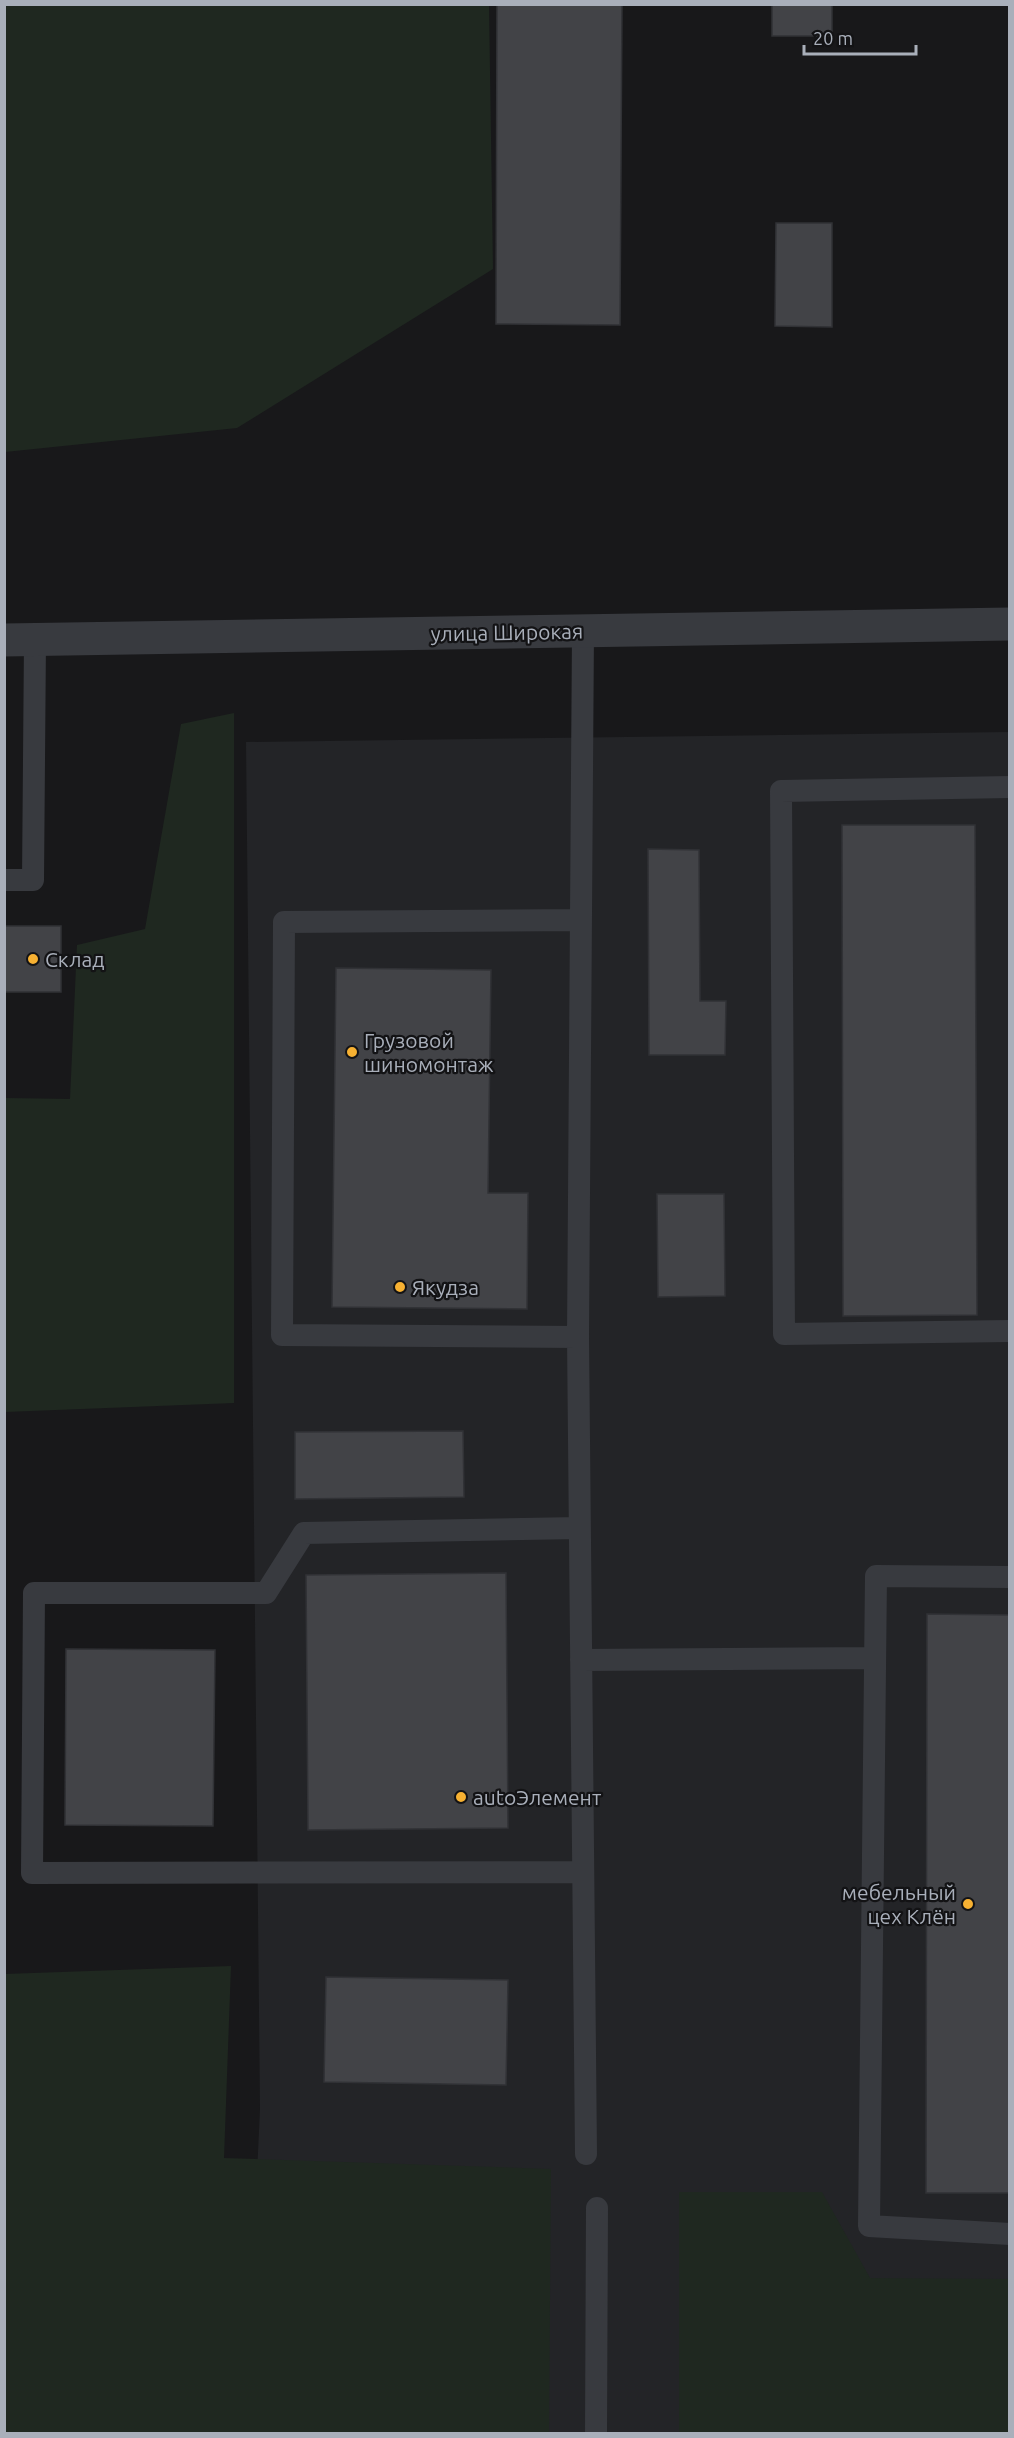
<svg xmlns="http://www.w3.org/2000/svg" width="1014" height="2438" font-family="Ubuntu,sans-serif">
  <rect width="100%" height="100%" fill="#18181a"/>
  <path fill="#232427" d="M1009,732v1701l-764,1 15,-325 -14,-1367z"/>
  <path fill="#1f2820" d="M5,4l484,1 4,264 -256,159 -232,24z
    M234,713v690l-229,9v-314l65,1 7,-154 68,-16 36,-205z
    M231,1966l-7,192 327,11 -2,264h-544v-459z
    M679,2192h143l48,86 139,1v154h-330z"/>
  <path fill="#424347" stroke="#313236" stroke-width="1.5" d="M497,4h125l-2,321 -124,-1z
    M772,4h60v32h-60z
    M776,223h56v104l-57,-1z
    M842,825h133l2,490 -134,1z
    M648,849l51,1 1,151h26l-1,54h-76z
    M4,926h57v66h-57z
    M336,968l155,2 -3,223h40l-1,116 -195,-2z
    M657,1194h67l1,102 -67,1z
    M463,1431l1,66 -169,2v-67z
    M506,1573l2,255 -200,2 -2,-255z
    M927,1614l83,1v578h-84z
    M66,1649l149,1 -2,176 -148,-1z
    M326,1977l182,3 -2,105 -182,-3z"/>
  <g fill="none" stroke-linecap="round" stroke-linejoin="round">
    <path stroke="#383a3f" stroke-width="22" d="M1010,787l-229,4 3,543 226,-3
      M4,880h29l2,-240
      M581,920l-297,2 -2,413 296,2 5,-706
      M578,1337l8,817
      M579,1528l-275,5 -38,60h-232l-2,280 551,-1
      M1010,1577l-134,-1 -7,650 141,8
      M581,1660l294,-2
      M596,2434l1,-226"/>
    <path stroke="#383a3f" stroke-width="33" d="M4,640l1006,-16"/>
  </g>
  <g fill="#f7b132" stroke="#131315" stroke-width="2">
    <circle cx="33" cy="959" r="6"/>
    <circle cx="352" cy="1052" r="6"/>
    <circle cx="400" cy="1287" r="6"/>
    <circle cx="461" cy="1797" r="6"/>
    <circle cx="968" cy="1904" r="6"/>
  </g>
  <g text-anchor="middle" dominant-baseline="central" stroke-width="4.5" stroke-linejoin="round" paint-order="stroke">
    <g font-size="21" fill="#a9afba" stroke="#131315">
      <text transform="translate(507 632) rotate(-1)">улица Широкая</text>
    </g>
    <g font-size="21" fill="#a9afba" stroke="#131315" text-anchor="start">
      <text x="45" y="959">Склад</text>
      <text x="364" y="1040">Грузовой<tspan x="364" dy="24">шиномонтаж</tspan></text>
      <text x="412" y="1287">Якудза</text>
      <text x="473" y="1797">autoЭлемент</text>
      <text x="956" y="1892" text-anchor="end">мебельный<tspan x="956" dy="24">цех Клён</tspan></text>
    </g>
  </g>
  <rect width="1014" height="2438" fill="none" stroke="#a9afba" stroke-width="12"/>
  <path d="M804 45v9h112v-9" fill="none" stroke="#a9afba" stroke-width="3"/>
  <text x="813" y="45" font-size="18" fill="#a9afba" stroke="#131315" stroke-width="4.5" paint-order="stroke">20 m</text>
</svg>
